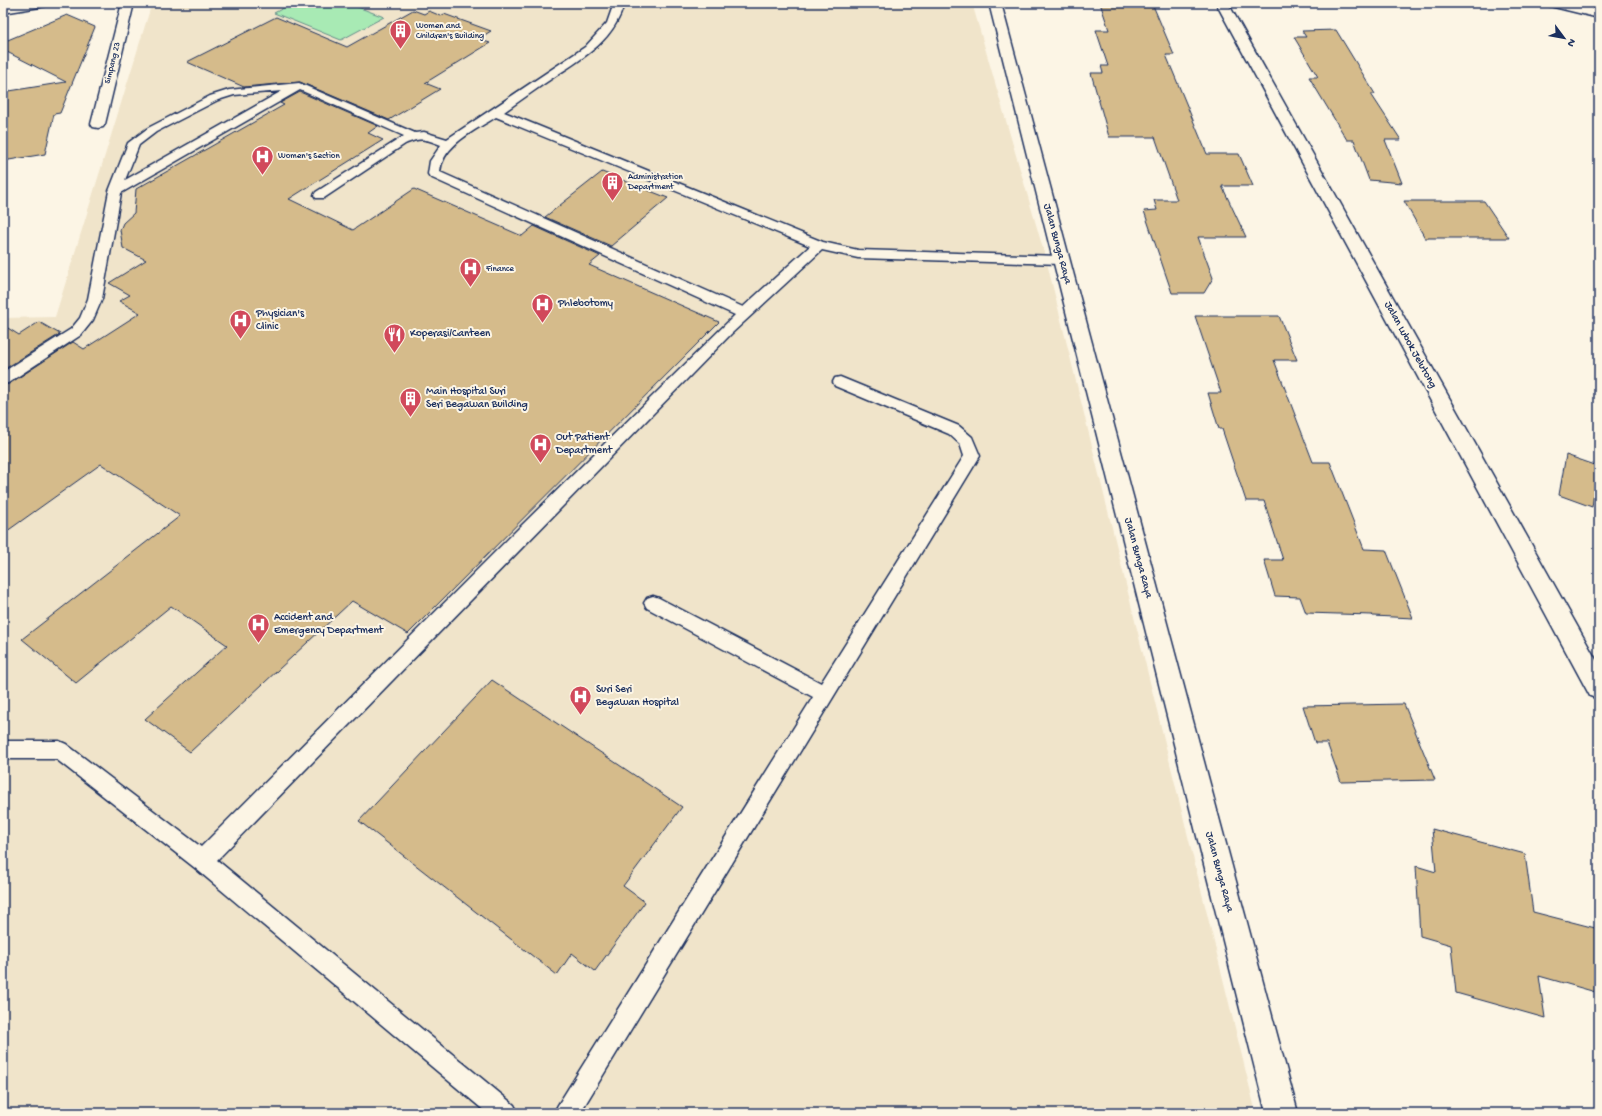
<svg xmlns="http://www.w3.org/2000/svg" width="1602" height="1116" font-family="'Gochi Hand',sans-serif">
  <rect width="100%" height="100%" fill="#fcf5e5"/>
  <filter id="ink" filterUnits="userSpaceOnUse"><feTurbulence type="fractalNoise" baseFrequency=".025" numOctaves="2"/><feDisplacementMap in="SourceGraphic" scale="8" xChannelSelector="R" yChannelSelector="G"/><feConvolveMatrix kernelMatrix="1 2 1 2 8 2 1 2 1" color-interpolation-filters="sRGB"/></filter>
  <g filter="url(#ink)">
    <path fill="#f0e4ca" d="M152,3h820l74,256 210,854h-1253v-795l52,-1z"/>
    <path fill="#a8eab4" stroke="#628c89" d="M293,3h54l37,14 -43,23 -67,-27z"/>
    <path fill="#d5bb8b" stroke="#1b2f5e" d="M1100,3h52l22,52h-8l41,99h32l14,32h-31l24,51h-48l15,41 -9,15h-32l-28,-82 13,-1 -3,-10h23l-22,-63h-46l-18,-64h12l-2,-7h7l-12,-36h13z
      M413,10l11,4 5,-3 12,5 3,-2 47,17 -13,8 12,4 -65,40 15,6 -51,31 -89,-38 -56,5 -57,-25 89,-45 71,30z
      M67,15l28,12 -35,86 -6,1 -9,40 -42,7v-69l63,-10 -63,-32v-8z
      M1336,30l39,64h-4l30,46h-16l17,43 -33,-3 -15,-40h-7l-38,-63h9l-24,-40h12l-4,-6z
      M300,92l78,34 -10,7 15,7 -94,59 64,31 61,-41 108,47 12,-10 66,30 -11,9 130,57 -311,312 -56,-33 -162,151 -45,-33 82,-74 -56,-39 -95,77 -54,-44 158,-123 -79,-52 -98,70v-149l6,-1 64,-42 11,7 56,-36 -21,-12 11,-6 -21,-12 37,-23 -23,-12 -3,-18 3,-7 11,-10 2,-24 148,-84 -4,-2z
      M602,172l66,26 -57,48 -66,-29z
      M1404,201h80l25,37h-84z
      M1195,316h84l18,44h-23l39,102h17l34,87 22,1 27,68 -40,-2 -1,-1 -66,-2 -6,-16 -25,-1 -11,-36h19l-19,-59h-18l-24,-72h-3l-11,-36h13z
      M39,322l21,12 -57,36v-45l16,10z
      M1566,455l32,11 -6,41 -33,-12z
      M492,680l190,127 -59,79 22,16 -50,69 -23,-18 -15,22 -198,-154z
      M1404,704l31,76 -94,2 -14,-39h-12l-12,-37z
      M1432,829l93,25 8,58 66,17v64l-60,-17 6,42 -89,-25 -5,-48 -31,-9 -4,-70 20,6z"/>
    <g fill="none" stroke-linecap="round" stroke-linejoin="round">
      <defs>
        <path id="service" d="M614,3h10c-8,35 -39,54 -67,72 -18,12 -35,24 -53,37l319,130 35,8 203,6 5,1 2,3 -2,3 -5,1 -203,-6 -36,-8 -91,84 -514,526 297,245 4,8h-31l-292,-245 -139,-109h-53v-18h56l7,3 135,103 318,-319 216,-213 -305,-138 -2,-3 2,-13 11,-16c-16,-6 -20,-8 -36,-1l-81,54h-8l-2,-3 2,-3 88,-56 -104,-46 -179,103 -19,106 -9,21 -12,15 -73,48 -5,1v-12l68,-43 9,-11 8,-19 21,-108 19,-48 20,-15 62,-32 19,-6 70,-7 116,50 9,-1 23,7 138,-92 22,-24zM282,91l-157,89 14,-35 17,-13 62,-32 16,-5zM496,117l314,129 -67,61 -303,-135c2,-27 36,-42 56,-55z
          M840,377l119,49 13,11 8,19 -400,657h-26l4,-8 255,-408 -166,-89 -3,-5 3,-5 6,-2 6,2 162,85 143,-227 -4,-12 -11,-10 -114,-48 -2,-4 2,-4z"/>
        <path id="minor" d="M16,3h30l-1,3 -5,1 -37,6v-8z
          M122,3h12l-29,121 -2,3 -5,1 -5,-1 -2,-3z
          M1216,3h12l371,662v34l-9,-3z
          M1549,3h22l28,7v8l-49,-12z"/>
        <path id="tertiary" d="M989,3h12l297,1110h-32z"/>
      </defs>
      <use href="#service" stroke="#1b2f5e" stroke-width="3"/>
      <use href="#minor" stroke="#1b2f5e" stroke-width="3"/>
      <use href="#tertiary" stroke="#1b2f5e" stroke-width="3"/>
      <use href="#service" fill="#fcf5e5" fill-rule="evenodd"/>
      <use href="#minor" fill="#fcf5e5" fill-rule="evenodd"/>
      <use href="#tertiary" fill="#fcf5e5" fill-rule="evenodd"/>
    </g>
  </g>
  <defs>
    <symbol id="building-pin" viewBox="-11 -11 22 30"><path d="M0 17L-7.5 6A9.5 9.5 0 1 1 7.5 6Z" fill="#d1495b" stroke="#fcf5e5"/><path d="M-4-6H4V6H1V3H-1V6H-4ZM-2.5-4.3h1.7v1.8h-1.7ZM.8-4.3h1.7v1.8H.8ZM-2.5-1h1.7V.8h-1.7ZM.8-1h1.7V.8H.8Z" fill="#fff"/></symbol>
    <symbol id="hospital-pin" viewBox="-11 -11 22 30"><path d="M0 17L-7.5 6A9.5 9.5 0 1 1 7.5 6Z" fill="#d1495b" stroke="#fcf5e5"/><path d="M-5-5h3v3.5h4V-5h3V5h-3V1.5h-4V5h-3Z" fill="#fff"/></symbol>
    <symbol id="restaurant-pin" viewBox="-11 -11 22 30"><path d="M0 17L-7.5 6A9.5 9.5 0 1 1 7.5 6Z" fill="#d1495b" stroke="#fcf5e5"/><path d="M-5-6h1v4h1v-4h1v4h1v-4h1v5L-1.5 .5V6h-2V.5L-5-1ZM5-6V6H3V1.5H1.5Q1.5-4 5-6Z" fill="#fff"/></symbol>
  </defs>
  <g fill-rule="evenodd">
    <use href="#building-pin" x="388" y="18" width="25" height="34"/>
    <use href="#hospital-pin" x="250" y="144" width="25" height="34"/>
    <use href="#building-pin" x="600" y="170" width="25" height="34"/>
    <use href="#hospital-pin" x="458" y="256" width="25" height="34"/>
    <use href="#hospital-pin" x="530" y="292" width="25" height="34"/>
    <use href="#hospital-pin" x="228" y="308" width="25" height="34"/>
    <use href="#restaurant-pin" x="382" y="322" width="25" height="34"/>
    <use href="#building-pin" x="398" y="386" width="25" height="34"/>
    <use href="#hospital-pin" x="528" y="432" width="25" height="34"/>
    <use href="#hospital-pin" x="246" y="612" width="25" height="34"/>
    <use href="#hospital-pin" x="568" y="684" width="25" height="34"/>
  </g>
  <g text-anchor="middle" dominant-baseline="central" stroke-width="4" stroke-linejoin="round" paint-order="stroke">
    <g font-size="9" fill="#1b2f5e" stroke="#fcf5e5" text-anchor="start">
      <text x="416" y="26">Women and<tspan x="416" dy="10">Children's Building</tspan></text>
      <text x="278" y="156">Women's Section</text>
      <text x="628" y="177">Administration<tspan x="628" dy="10">Department</tspan></text>
      <text x="486" y="269">Finance</text>
    </g>
    <g font-size="9" fill="#1b2f5e" stroke="#fcf5e5">
      <text transform="translate(113 63) rotate(-76)">Simpang 23</text>
    </g>
    <g font-size="11" fill="#1b2f5e" stroke="#fcf5e5">
      <text transform="translate(1057 244) rotate(75)">Jalan Bunga Raya</text>
      <text transform="translate(1410 345) rotate(61)">Jalan Lubok Jelutong</text>
      <text transform="translate(1138 558) rotate(75)">Jalan Bunga Raya</text>
      <text transform="translate(1219 872) rotate(75)">Jalan Bunga Raya</text>
    </g>
    <g font-size="11" fill="#1b2f5e" stroke="#fcf5e5" text-anchor="start">
      <text x="558" y="304">Phlebotomy</text>
      <text x="256" y="314">Physician's<tspan x="256" dy="13">Clinic</tspan></text>
      <text x="410" y="334">Koperasi/Canteen</text>
      <text x="426" y="392">Main Hospital Suri<tspan x="426" dy="13">Seri Begawan Building</tspan></text>
      <text x="556" y="438">Out Patient<tspan x="556" dy="13">Department</tspan></text>
      <text x="274" y="618">Accident and<tspan x="274" dy="13">Emergency Department</tspan></text>
      <text x="596" y="690">Suri Seri<tspan x="596" dy="13">Begawan Hospital</tspan></text>
    </g>
  </g>
  <rect width="1602" height="1116" fill="none" stroke="#fcf5e5" stroke-width="16"/>
  <rect x="8" y="8" width="1586" height="1100" fill="none" stroke="#1b2f5e" stroke-width="1.5" filter="url(#ink)"/>
  <g transform="translate(1564 38) rotate(122)" stroke="#fcf5e5" stroke-width="3" paint-order="stroke">
  <path d="M0-3L7 15L0 10L-7 15Z" fill="#1b2f5e"/>
  <text y="-6" font-size="11" font-weight="bold" text-anchor="middle" fill="#1b2f5e">N</text>
  </g>
</svg>
